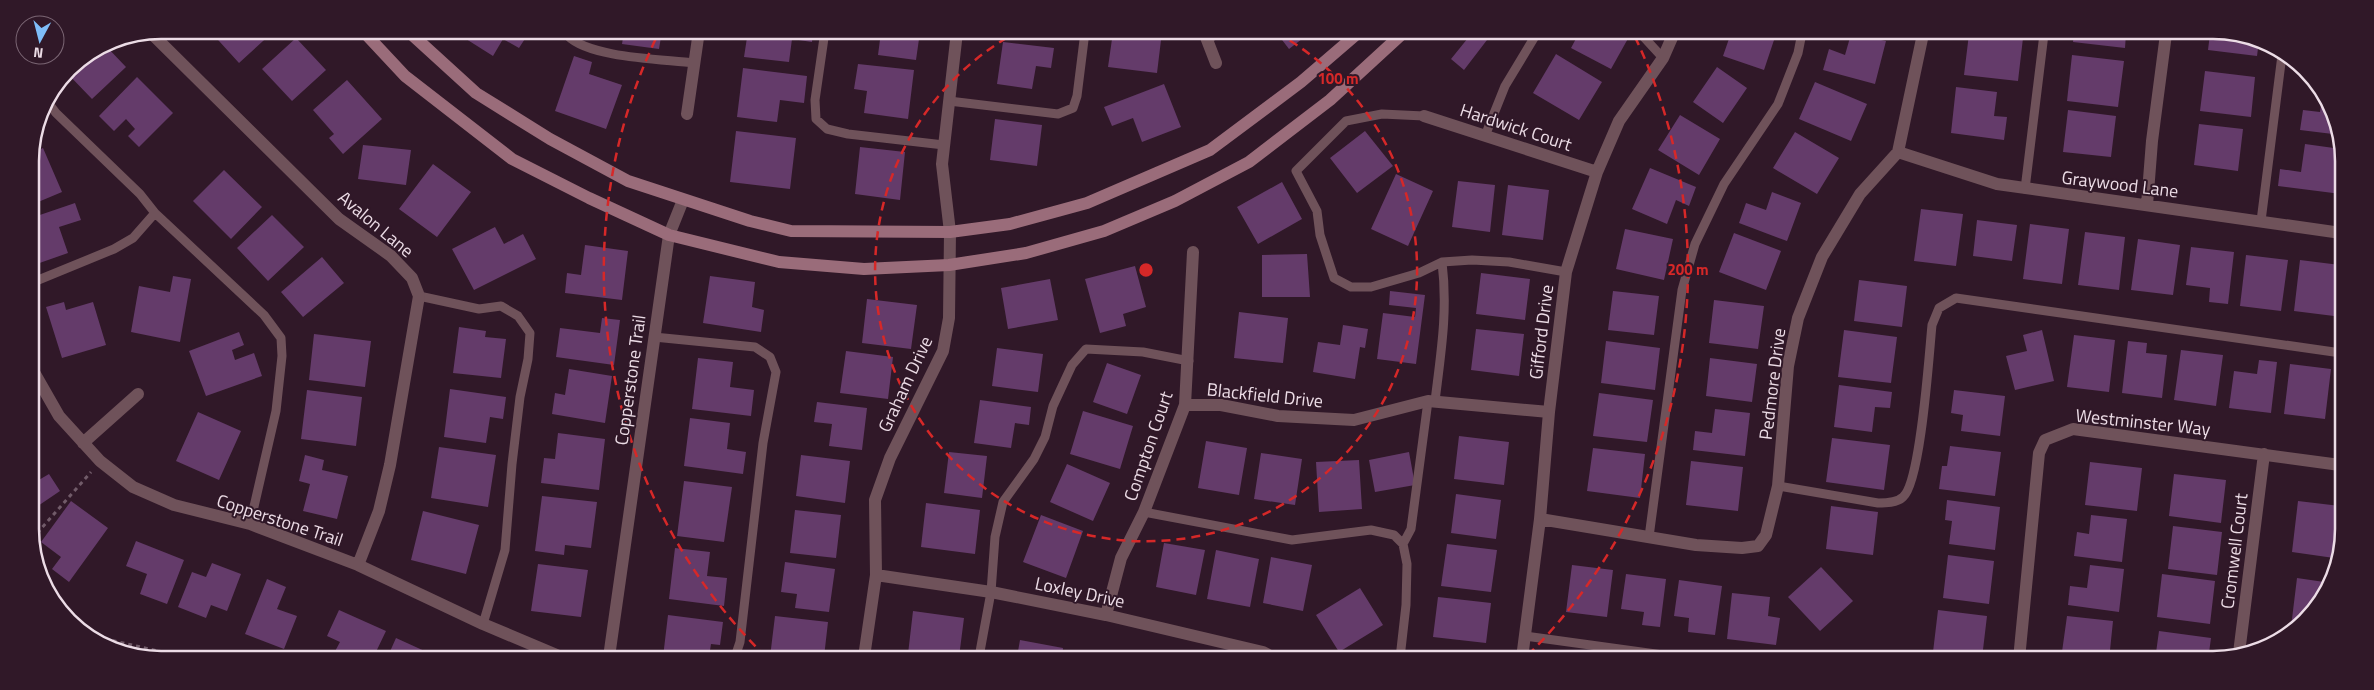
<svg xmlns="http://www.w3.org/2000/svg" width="2374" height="690" viewBox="0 0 2374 690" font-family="'Titillium Web',sans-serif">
<rect width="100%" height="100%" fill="#301828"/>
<path fill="#643b6a" d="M209,30H275L239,63Z
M456,31H530L519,48L503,39L493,56L455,32Z
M624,31H662L659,49L622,44Z
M748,31H813L812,42L792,39L789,62L744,57Z
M881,32H920L916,60L878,55Z
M1113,32H1162L1157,73L1108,67Z
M1276,32H1311L1289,49Z
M1472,33H1477L1487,40L1464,70L1451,59Z
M1579,33H1626L1630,35L1611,69L1571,48Z
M1731,33L1776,34L1764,70L1723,56Z
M1851,34L1886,41L1875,84L1823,70L1829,49L1845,55Z
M1969,34L2023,38L2018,81L1964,75Z
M2074,34H2126L2125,48L2073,42Z
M2210,34H2246L2259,41L2257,56L2208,50Z
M296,38L326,70L292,101L262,69Z
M1003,42L1054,48L1051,68L1036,66L1032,89L997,84Z
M104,44L126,67L92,99L66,72Z
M1556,54L1602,82L1579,120L1533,93Z
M2072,55L2124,61L2118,107L2067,101Z
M574,56L592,62L589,74L622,85L606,129L555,111Z
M858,64L914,70L908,119L864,113L867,91L854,89Z
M1717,67L1747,88L1723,123L1693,102Z
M743,68L807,76L804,103L780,100L777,122L737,117Z
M2205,71L2255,77L2251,117L2200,111Z
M137,77L173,113L139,147L128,136L135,129L126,119L114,131L99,116Z
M347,80L382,119L343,154L329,138L334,134L313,110Z
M1815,82L1867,104L1851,141L1799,119Z
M1164,84L1181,127L1142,142L1133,118L1112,126L1104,107Z
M1956,87L1997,92L1994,116L2007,117L2004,140L1951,133Z
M2322,99L2326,108L2341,135L2300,130L2303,110L2320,112Z
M2068,110L2116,116L2111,157L2063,152Z
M1680,115L1720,139L1699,175L1658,150Z
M995,119L1042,125L1037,166L990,160Z
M2199,124L2243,129L2238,171L2194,165Z
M736,131L796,138L790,189L730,182Z
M1365,131L1393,166L1357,193L1330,158Z
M1795,132L1839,158L1817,194L1773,168Z
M2305,144L2341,149V194L2278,186L2280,169L2301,172Z
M363,145L411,150L406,185L358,179Z
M860,147L905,152L900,200L855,194Z
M43,148L62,192L31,205L30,154Z
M433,164L471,192L437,237L399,209Z
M1650,168L1696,187L1689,206L1676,200L1667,224L1632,209Z
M224,170L262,207L231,239L193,201Z
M1396,174L1433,191L1408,246L1371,229Z
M1458,181L1495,185L1490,232L1452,227Z
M1282,182L1302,219L1258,244L1237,207Z
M1508,185L1549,190L1543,240L1502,235Z
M1772,192L1801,203L1787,241L1739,223L1746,203L1766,210Z
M75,203L81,220L59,227L68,253L31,266V218Z
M1921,209L1963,214L1956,266L1914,261Z
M272,215L304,247L268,281L237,248Z
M1977,220L2017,225L2012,261L1973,256Z
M2030,224L2069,229L2062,284L2023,279Z
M495,227L504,244L523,234L536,259L474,290L452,249Z
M1625,229L1673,239L1664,280L1616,269Z
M2085,232L2125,237L2119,290L2078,285Z
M1734,233L1781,251L1766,290L1719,272Z
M2138,239L2180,245L2173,295L2131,290Z
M585,245L628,251L622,300L565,293L567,273L581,275Z
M2191,247L2234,252L2228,304L2209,302L2210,288L2186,285Z
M1307,254L1310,297H1262V255Z
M2246,255L2288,260L2281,311L2240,306Z
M322,257L344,283L303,317L281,292Z
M2300,260L2340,265L2334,316L2294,311Z
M1135,266L1146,307L1123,314L1126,326L1100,333L1085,279Z
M1481,273L1530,279L1525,320L1476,314Z
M173,276L191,279L180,342L131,332L139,286L170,292Z
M710,276L755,282L752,307L764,310L761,332L703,323Z
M1050,279L1058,320L1008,329L1001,288Z
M1859,280L1907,286L1902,327L1854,321Z
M1390,291L1425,295L1416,364L1377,359L1383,313L1415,317L1416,308L1389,305Z
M1613,291L1659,296L1654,335L1608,330Z
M867,299L917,305L911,349L862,343Z
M1714,300L1764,306L1758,349L1709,343Z
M64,302L66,310L93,302L106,345L62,358L46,307Z
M1239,312L1288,318L1283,363L1234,358Z
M602,318L620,320L614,365L556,357L560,328L600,333Z
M1343,325L1368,329L1365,348L1360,347L1355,379L1313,372L1318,342L1340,345Z
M459,327L486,331L485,337L506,339L501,378L453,373Z
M1476,329L1524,334L1519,376L1471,370Z
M1844,330L1897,337L1891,383L1838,377Z
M2042,330L2054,381L2015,390L2006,356L2027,351L2023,335Z
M239,332L244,345L232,350L235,360L254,353L262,376L206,396L189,351Z
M314,334L371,341L365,387L309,380Z
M2074,335L2115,340L2109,392L2067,387Z
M1606,341L1660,348L1655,390L1601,383Z
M2128,341L2147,343L2146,353L2167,355L2162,398L2122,393Z
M997,348L1043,354L1038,392L992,386Z
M2181,350L2223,355L2216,406L2174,400Z
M846,351L893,357L888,399L840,393Z
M698,358L733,362L730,387L754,390L751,416L692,409Z
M1710,358L1757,364L1752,402L1706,396Z
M2259,360L2277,362L2271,413L2229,408L2234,371L2257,374Z
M1107,363L1141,375L1127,414L1093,402Z
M2290,364L2331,369L2325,419L2284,414Z
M569,369L612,376L605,423L552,414L555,393L565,395Z
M1839,385L1892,392L1890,408L1875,407L1872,432L1834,427Z
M450,389L506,397L503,419L490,417L486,443L444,437Z
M307,390L362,397L356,446L301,439Z
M1954,390L2005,396L2000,436L1961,431L1963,415L1951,413Z
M1599,393L1653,400L1647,442L1593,436Z
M980,400L1031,407L1029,425L1015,423L1011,448L974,443Z
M817,402L867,408L862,450L829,446L832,424L814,422Z
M1715,409L1750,413L1745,456L1693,450L1695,431L1712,433Z
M1083,411L1133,426L1120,469L1070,454Z
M198,412L241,431L219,480L176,461Z
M690,418L730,423L727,449L746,452L743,474L684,466Z
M558,433L605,439L599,490L541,483L544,458L555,459Z
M1459,436L1509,442L1504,485L1454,479Z
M1832,438L1890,445L1884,490L1826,482Z
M1206,441L1247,448L1239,495L1198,488Z
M1950,446L2001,452L1995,496L1939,489L1942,466H1947Z
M439,447L496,455L488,507L431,498Z
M1593,448L1645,454L1640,498L1587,491Z
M949,452L987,456L982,498L944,493Z
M1409,452L1415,485L1375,492L1369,460Z
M1261,453L1302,459L1295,505L1254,499Z
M305,455L324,460L322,470L348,476L337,519L303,511L310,484L299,481Z
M801,455L850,461L845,503L796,496Z
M1359,460L1362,509L1319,512L1316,462Z
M1691,461L1743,467L1738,511L1686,505Z
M2090,462L2142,468L2137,511L2085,505Z
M1067,464L1110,483L1093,521L1050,502Z
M49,474L60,491L32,510V484Z
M2174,474L2226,480L2221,523L2169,516Z
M684,481L732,487L724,542L677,536Z
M1456,494L1501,500L1496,539L1451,533Z
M542,496L597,502L591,548L565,545L564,555L535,551Z
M1947,500L2000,507L1995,550L1949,544L1952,521L1945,520Z
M71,501L108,528L69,582L52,569L61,557L41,542Z
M2298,501L2340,506L2334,558L2292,552Z
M926,503L980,510L975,554L921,547Z
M1831,506L1878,512L1873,555L1826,549Z
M795,510L841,515L836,558L790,553Z
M423,511L479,525L466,574L411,560Z
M1041,515L1083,531L1066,578L1023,562Z
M2091,515L2127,519L2122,562L2074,556L2077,532L2089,534Z
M2173,526L2222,532L2217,575L2168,569Z
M136,541L184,560L167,604L140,594L147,574L126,566Z
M1164,543L1205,550L1196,595L1156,587Z
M1447,544L1497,550L1491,592L1441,586Z
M675,548L710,552L707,576L727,578L724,606L669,599Z
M1216,550L1259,559L1250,607L1207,599Z
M1948,555L1994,561L1989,604L1943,598Z
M1271,557L1312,565L1303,611L1263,603Z
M785,562L835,569L829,612L795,608L797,594L781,592Z
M212,563L241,574L227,611L211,605L206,618L178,607L192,572L206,577Z
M538,564L588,570L581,617L531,611Z
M1572,565L1613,570L1607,617L1566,612Z
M2090,565L2124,569L2119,612L2068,605L2070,586L2087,588Z
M1821,567L1853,601L1820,631L1788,597Z
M1626,574L1666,579L1660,627L1642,625L1644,612L1621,609Z
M2162,574L2215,581L2210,624L2157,617Z
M2297,578L2331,583L2322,601L2298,628L2291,627Z
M267,579L286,587L277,609L297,616L284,649L245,634Z
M1679,580L1722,586L1715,635L1688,632L1689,618L1674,616Z
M1360,588L1383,625L1339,652L1316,615Z
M1732,593L1770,597L1768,616L1780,618L1776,645L1727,639Z
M1438,597L1491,603L1486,643L1433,637Z
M339,610L386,631L374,656L333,655L340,642L327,636Z
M1938,610L1987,616L1982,658L1933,652Z
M913,611L964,618L959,657L908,654Z
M668,615L723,622L720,645L711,644L709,657H663Z
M775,616L828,622L824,657H770Z
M2067,616L2113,621L2109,660L2061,659Z
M2159,631L2211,638L2208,660H2155Z
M396,638L429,653L427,656H388Z
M1020,640L1063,648L1062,657H1017Z
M1436,653L1466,657V658H1435Z"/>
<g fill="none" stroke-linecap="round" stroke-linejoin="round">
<path stroke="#715b69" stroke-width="3" stroke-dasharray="4 4" stroke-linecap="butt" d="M32,539L91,472
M97,637L180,656"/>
<path stroke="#6f525a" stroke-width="9" d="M569,31L568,36C590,58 662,59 694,63
M825,31L815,100L816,119L827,129L848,134L944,145
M1640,33L1663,58
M1207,40L1219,32
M949,101L1058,114L1073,108L1077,96L1085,32
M1424,116L1382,114L1346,121L1296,171L1317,211L1320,235L1334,278L1351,287H1371L1419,273L1442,262L1472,260L1509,262L1566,272
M1485,136L1505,86L1537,33
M2025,189L2044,34
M155,213L264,315L281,338L282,356L276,411L250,524
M2261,221L2282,55
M31,283L114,249L133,238L155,213L140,194L56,113L46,100
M419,296L479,309L501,306L518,316L530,333L528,359L520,397L512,464L505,550L483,624
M654,337L755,347L770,357L776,372L763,443L740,642L735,657
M1435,401C1441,352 1448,311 1442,262
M1778,486L1878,503C1885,503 1897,503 1903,497C1921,482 1929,354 1932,325L1939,308L1956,298L2341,353
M1144,512L1292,540L1371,530L1394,535L1403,544
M1649,537L1682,290L1695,244L1724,184L1778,104L1798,53L1802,33
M1525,636L1692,659
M979,657L991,592L995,537L1003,502L1034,459L1045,437L1053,406L1072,365L1086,349L1143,352L1189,361
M1400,658L1406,605L1407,564L1403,544L1411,529L1428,401"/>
<path stroke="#6f525a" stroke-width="12" d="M150,32L339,219L391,256L412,278L419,296L390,465L379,511L358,565
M1204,32L1216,63
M687,114L699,31
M1424,116L1597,172
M1898,152L1997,184L2341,233
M2147,205L2152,141L2166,34
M31,367L59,416L100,461L133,487L174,505L250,524L358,565L483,624L559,656
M1185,405H1221L1278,416L1354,420L1428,401L1549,412
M83,443L138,394
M1540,519L1696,545L1742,548L1758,546L1766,535L1778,486L1788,366L1798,318L1822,257L1860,194L1898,152L1923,34
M876,575L991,592L1106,615L1263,652L1274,658
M1106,615L1121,558L1144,512L1185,405L1193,252
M2239,653L2264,454
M609,657L669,235L683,200
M864,657L876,575L875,500L890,458L943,351L949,318L950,232L942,164L957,32
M1522,658L1540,519L1549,412L1566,272L1597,172L1619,121L1663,58L1674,33
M2019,659L2039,453L2045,440L2073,429L2340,465"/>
<path stroke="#9a6c7a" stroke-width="12" d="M362,30L405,76L512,159L589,198L669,235L779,262L864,269L949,265L1026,253L1104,231L1175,201L1249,162L1330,100L1403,33
M408,31L476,93L550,139L628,181L750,221L791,231L950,232L1010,224L1087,203L1210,150L1301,82L1358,33"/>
</g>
<g fill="none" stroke="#d62828" stroke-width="2.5" stroke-dasharray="9 6">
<path d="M1277 33A271 271 0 1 1 1017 32"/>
<path d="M766 657A542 542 0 0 1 659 32M1635 37A542 542 0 0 1 1526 657"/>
</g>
<g text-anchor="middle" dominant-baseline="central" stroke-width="4" stroke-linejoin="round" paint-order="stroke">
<g font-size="18" fill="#ecdce6" stroke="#301828">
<text transform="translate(1516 127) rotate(18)">Hardwick Court</text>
<text transform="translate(2120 184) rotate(7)">Graywood Lane</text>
<text transform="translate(376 224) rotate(40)">Avalon Lane</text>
<text transform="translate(1541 332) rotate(-83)">Gifford Drive</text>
<text transform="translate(630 380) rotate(-82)">Copperstone Trail</text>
<text transform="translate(905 384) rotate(-65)">Graham Drive</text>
<text transform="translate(1772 384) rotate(-83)">Pedmore Drive</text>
<text transform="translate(1265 395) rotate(6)">Blackfield Drive</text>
<text transform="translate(2143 422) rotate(6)">Westminster Way</text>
<text transform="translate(1148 446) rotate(-71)">Compton Court</text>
<text transform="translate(280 520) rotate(18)">Copperstone Trail</text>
<text transform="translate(2234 551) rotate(-83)">Cromwell Court</text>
<text transform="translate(1080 592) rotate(12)">Loxley Drive</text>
</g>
</g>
<path d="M0 0H2374V690H0ZM161 39H2213A122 122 0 0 1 2335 161V529A122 122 0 0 1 2213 651H161A122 122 0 0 1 39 529V161A122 122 0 0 1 161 39Z" fill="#301828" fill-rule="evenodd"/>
<path fill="none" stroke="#ecdce6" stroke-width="2.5" d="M161 39H2213A122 122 0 0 1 2335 161V529A122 122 0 0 1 2213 651H161A122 122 0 0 1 39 529V161A122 122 0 0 1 161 39Z"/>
<circle cx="1146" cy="270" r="8" fill="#d62828" stroke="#301828" stroke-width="2.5"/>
<g font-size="15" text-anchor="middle" font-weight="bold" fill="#d62828" stroke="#301828" stroke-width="4" stroke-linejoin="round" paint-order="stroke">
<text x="1338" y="84">100 m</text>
<text x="1688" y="275">200 m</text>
</g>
<g transform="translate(40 40) rotate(187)"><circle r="24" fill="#301828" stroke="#7b6674"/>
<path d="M0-4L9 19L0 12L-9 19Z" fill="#7ebdf9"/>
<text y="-8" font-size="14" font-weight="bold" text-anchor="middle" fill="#ecdce6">N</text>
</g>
</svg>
